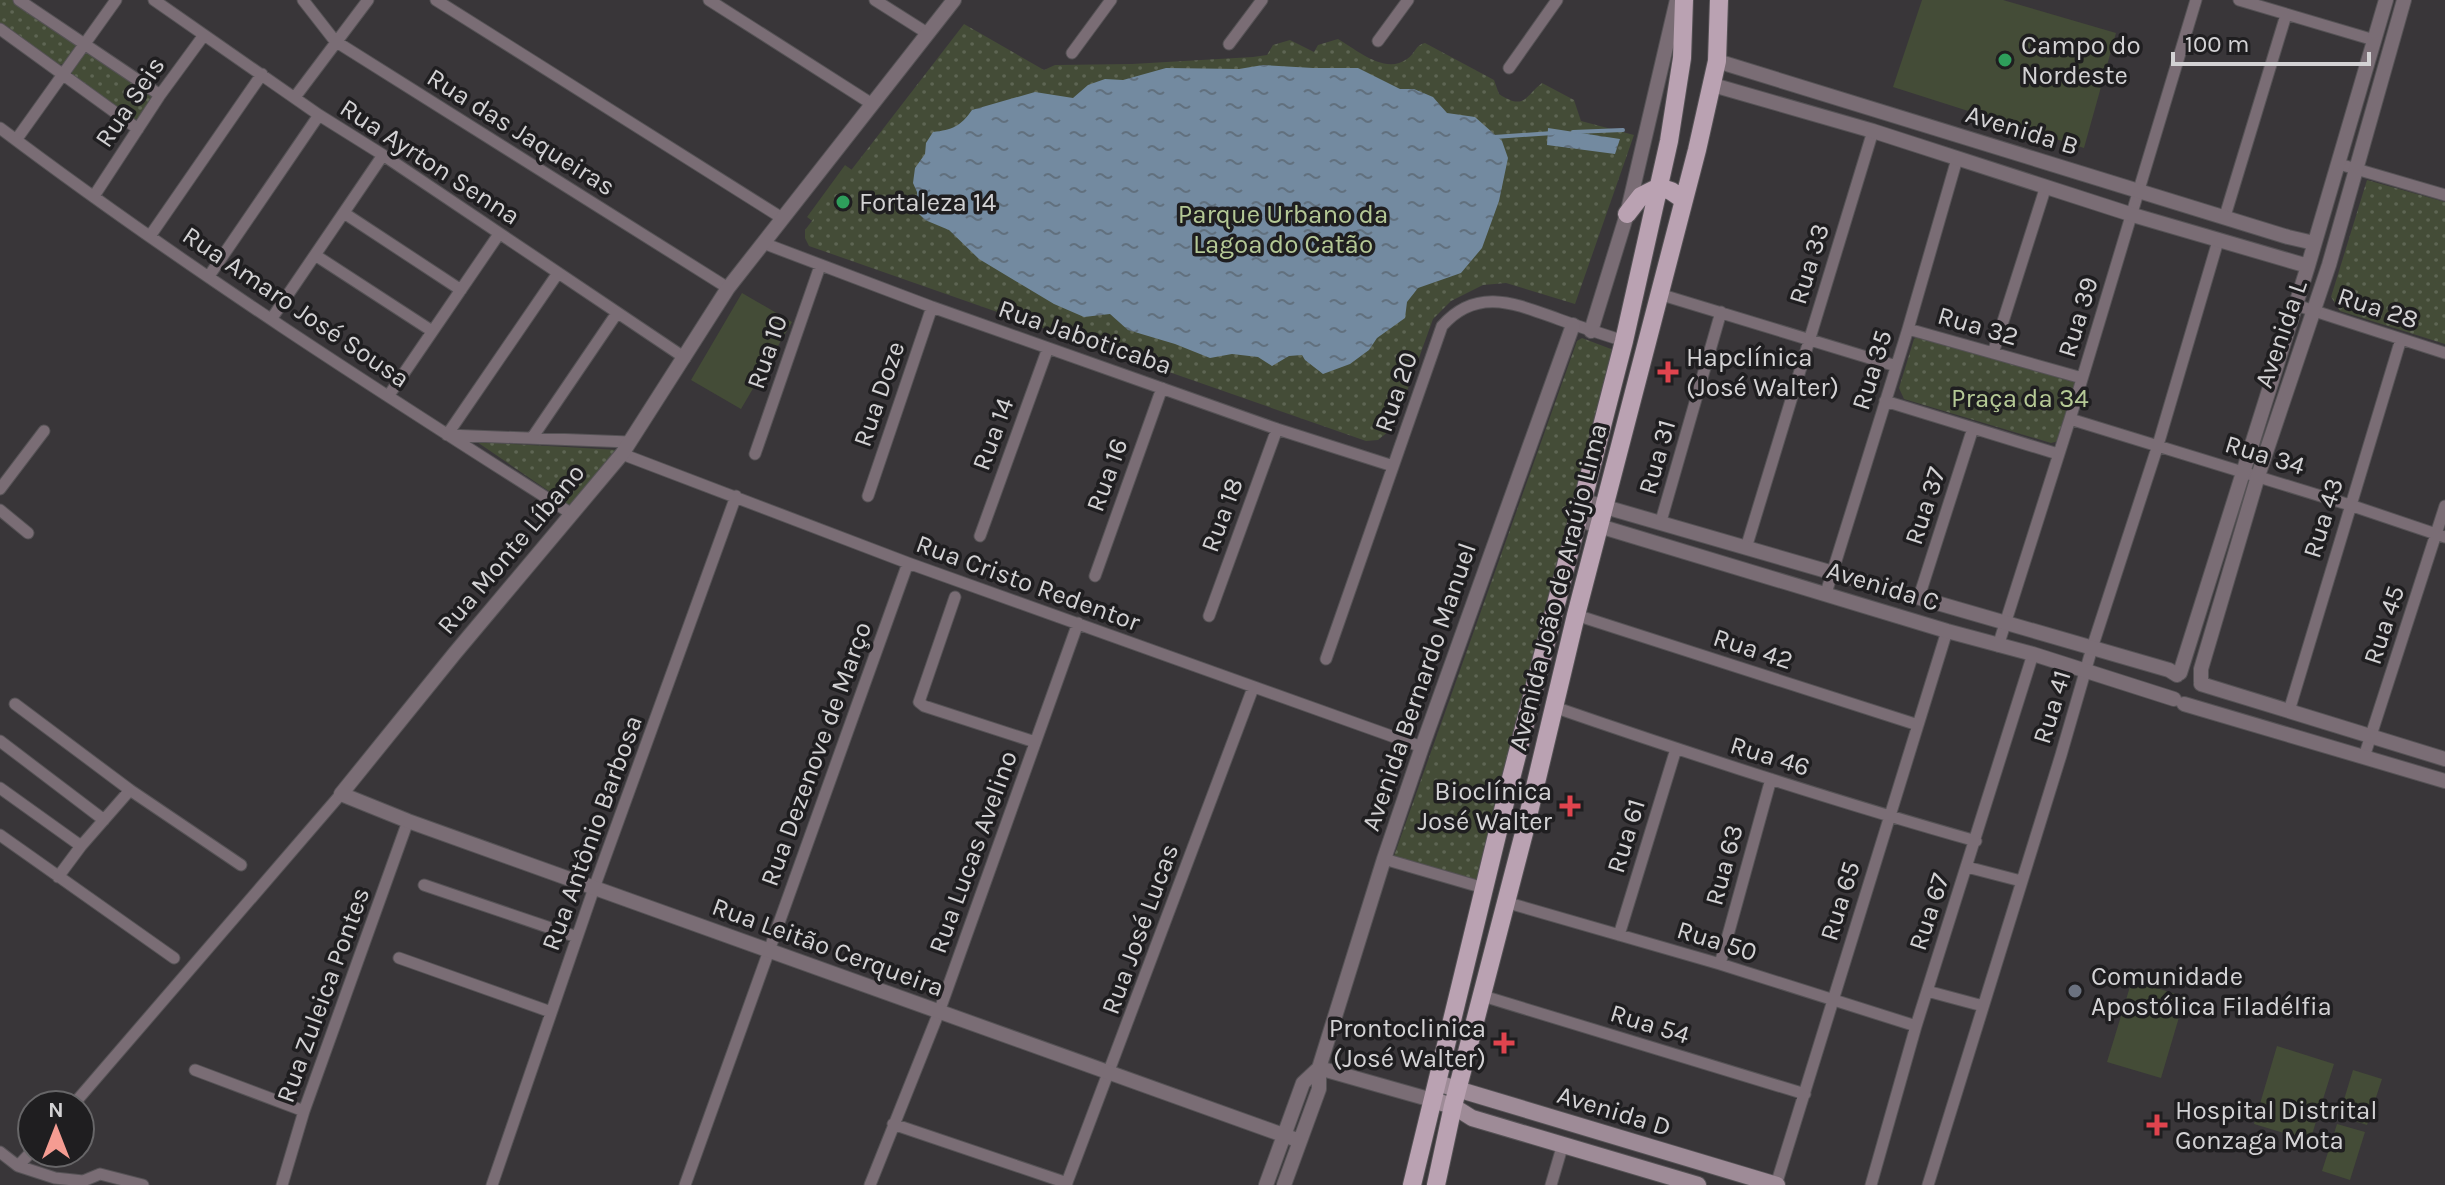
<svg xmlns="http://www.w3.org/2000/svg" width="2445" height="1185" viewBox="0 0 2445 1185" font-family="Karla,sans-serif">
<defs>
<pattern id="park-dots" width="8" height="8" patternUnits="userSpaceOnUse" patternTransform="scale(2)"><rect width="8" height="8" fill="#444c37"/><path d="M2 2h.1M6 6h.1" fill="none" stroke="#5e6553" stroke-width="1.8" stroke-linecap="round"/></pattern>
<pattern id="water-ripples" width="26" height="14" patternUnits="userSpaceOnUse" patternTransform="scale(2)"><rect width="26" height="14" fill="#738aa0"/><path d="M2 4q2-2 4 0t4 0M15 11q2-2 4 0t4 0" fill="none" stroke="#61707e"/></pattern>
</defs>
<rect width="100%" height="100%" fill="#393639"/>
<path fill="#444c37" d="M1922,0H2003L2116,33L2084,148L1893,87Z
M845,165L878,188L839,241L807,217Z
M742,293L792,322L741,409L691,380Z
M2132,980L2185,997L2161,1078L2107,1062Z
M2277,1046L2334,1064L2310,1141L2254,1124Z
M2353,1070L2382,1079L2367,1125L2339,1116Z
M2337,1124L2365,1132L2350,1180L2322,1171Z"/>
<path fill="url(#park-dots)" d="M0,0H13L76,43L78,48L67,63L58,65L0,23Z
M964,24L1044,70L1055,65L1132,64L1253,57L1267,55L1273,45L1290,40L1314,52L1318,45L1338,39C1357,50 1385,75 1407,59C1416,53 1415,45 1425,43L1494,80L1499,94C1525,111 1525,96 1542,83L1574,100L1581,121L1634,135L1575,304L1506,283L1483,285L1451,301L1433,319L1394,427L1378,440L1366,441L809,246L805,238V230Z
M85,51L150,93L153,99L139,118L133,120L72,75V67Z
M2367,180L2445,202V344L2340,311L2331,297Z
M1921,333L2073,378L2078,386L2063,440L2051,443L1904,399L1899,388L1914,339Z
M1582,338L1611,349L1613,354L1480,879L1472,883L1396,862L1394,856L1577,341Z
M477,442L618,450L572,507Z"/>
<path fill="url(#water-ripples)" d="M1263,65L1313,68H1358L1400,89H1414L1433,97L1447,113L1475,117L1502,141L1508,158L1499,201L1482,248L1461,273L1418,288L1407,302L1405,318L1377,338L1369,350L1350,364L1323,374L1305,360L1302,355L1289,356L1272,366L1258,357L1232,354L1210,358L1175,344L1128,330L1110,314L1084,317L1054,304L979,259L949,230L925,220L918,213L917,192L913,183L915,168L925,154L926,143L933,132C952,130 961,126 972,110L1035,92L1073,98L1088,85L1105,79L1123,80L1166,68L1239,69Z
M1548,128L1620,139L1615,154L1547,145Z"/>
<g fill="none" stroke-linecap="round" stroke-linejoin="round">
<path stroke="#738aa0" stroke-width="4" d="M1573,132L1623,130
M1494,137L1553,133"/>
<g stroke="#555255" stroke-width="13">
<path id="minor" d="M19,0L160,95
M154,0L319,115L383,155L685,358
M303,0L335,41L728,288
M436,0L782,218
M709,0L872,104
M875,0L927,33
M2239,0L2374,40
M0,29L138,129
M1378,41L1408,0
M1229,44L1262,0
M1072,53L1111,0
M1509,68L1557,0
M295,97L368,0
M0,128C183,266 378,391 572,514
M16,140L116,0
M2339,164L2445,195
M94,196L160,95L204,35
M344,213L461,290
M2225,216L2286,15
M150,236L262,74
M763,243L932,307L1277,429L1393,466
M315,255L432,331
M209,276L319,115
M1659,294L1896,366
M2296,305L2445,353
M272,318L383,155
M1908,329L2082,378
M1993,353L2046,186
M389,395L499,234
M1885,401L2058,454
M2070,419L2350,505L2445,537
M447,435L558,273
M448,435L629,442
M532,438L617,313
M622,454L908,563L1422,747
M755,454L820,266
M0,489L44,431
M868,496L932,307
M0,510L28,533
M1661,521L1721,312
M980,536L1048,348
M1746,548L1873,131
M1095,576L1162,388
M1826,593L1908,329L1957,159
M955,597L919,702L924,706L1035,742
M1919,597L1973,428
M1576,615L1918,725
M1209,616L1277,429
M1998,646L2070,419L2196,0
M1326,659L1442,326C1477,286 1516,304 1558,319C1580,327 1602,334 1624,341
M15,704L130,790L241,865
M1554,707C1693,755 1834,801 1976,841
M2289,711L2401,339
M0,741L104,820
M2364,757L2445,506
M0,788L81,846
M0,835L174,958
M1384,859L1484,888
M1967,867L2021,881
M58,877L81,846L130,790
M424,885L577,937
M1505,902L1720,964L1916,1026
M1619,935L1676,749
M399,958L551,1012
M1720,964L1771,779
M1927,991L1983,1006
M1483,996L1805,1094
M195,1070L304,1111
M73,1105L341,794
M893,1124L1067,1183
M0,1152L18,1166L55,1178L83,1181L100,1174L143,1185
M18,1166L32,1151
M282,1185L304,1111L408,821
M492,1185L594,888L736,496
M685,1185L908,563
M870,1185L939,1012L1078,623
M1066,1185L1253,688
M1551,1185L1563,1144
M1776,1185L1947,631
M1871,1185L1916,1026L2033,654
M1928,1185L2061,755L2092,648L2158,445L2218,241"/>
</g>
<g stroke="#555255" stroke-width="16">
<path id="tertiary" d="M954,0L728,288L622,454L455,653L341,794L408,821L1300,1141
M1717,61L2288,237L2314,243
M1713,85L1873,131L2133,215L2308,266
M1591,331L1627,214L1677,0
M1581,500L2169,670L2177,675
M1576,519L1947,631L2033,654L2174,699
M2180,673L2308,266L2386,0
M2201,682V669L2258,476L2329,265L2404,0
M2201,684L2445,759
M2184,704L2445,781
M1319,1068L1432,1100
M1266,1185L1303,1083L1319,1068
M1284,1185L1319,1089V1068L1384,859L1422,747L1573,325"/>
</g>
<g stroke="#555255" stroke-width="18">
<path id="secondary" d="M1437,1083L1777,1185
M1432,1100L1453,1106L1472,1118L1698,1185"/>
</g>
<g stroke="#555255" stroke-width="20">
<path id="primary" d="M1627,214L1641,196L1659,187L1671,191L1684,200
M1412,1185L1508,790L1624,341L1669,141L1682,58L1684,0
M1436,1185L1453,1106L1524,833L1576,615L1697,150L1717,61L1719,0"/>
</g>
<use href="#minor" stroke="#7a6d75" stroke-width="11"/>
<use href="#tertiary" stroke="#7a6d75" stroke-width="14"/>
<use href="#secondary" stroke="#9e8b97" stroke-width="16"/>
<use href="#primary" stroke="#baa2b2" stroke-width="18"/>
</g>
<g fill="#2e9e5b" stroke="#1f1e20" stroke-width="3">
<circle cx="2005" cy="60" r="8"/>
<circle cx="843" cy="202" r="8"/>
</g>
<g fill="#e0444e" stroke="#1f1e20" stroke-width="3">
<path d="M1664 360h8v8h8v8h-8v8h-8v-8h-8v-8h8z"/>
<path d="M1566 794h8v8h8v8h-8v8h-8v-8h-8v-8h8z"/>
<path d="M1500 1031h8v8h8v8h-8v8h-8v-8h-8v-8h8z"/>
<path d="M2153 1113h8v8h8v8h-8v8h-8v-8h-8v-8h8z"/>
</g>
<circle fill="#6b7280" stroke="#1f1e20" stroke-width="3" cx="2075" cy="991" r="8"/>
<g text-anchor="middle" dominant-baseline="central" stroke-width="7" stroke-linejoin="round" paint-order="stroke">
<g font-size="26" fill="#d3d2d4" stroke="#1f1e20" text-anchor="start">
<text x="2021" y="45">Campo do<tspan x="2021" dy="30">Nordeste</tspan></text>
<text x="859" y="202">Fortaleza 14</text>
<text x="1686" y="357">Hapclínica<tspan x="1686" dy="30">(José Walter)</tspan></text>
<text x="1552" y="791" text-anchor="end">Bioclínica<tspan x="1552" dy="30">José Walter</tspan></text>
<text x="2091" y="976">Comunidade<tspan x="2091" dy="30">Apostólica Filadélfia</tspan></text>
<text x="1486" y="1028" text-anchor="end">Prontoclinica<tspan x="1486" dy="30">(José Walter)</tspan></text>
<text x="2175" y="1110">Hospital Distrital<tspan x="2175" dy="30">Gonzaga Mota</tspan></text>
</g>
<g font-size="26" fill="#d3d2d4" stroke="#1f1e20">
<text transform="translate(130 102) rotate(-56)">Rua Seis</text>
<text transform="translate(2022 130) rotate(17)">Avenida B</text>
<text transform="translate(521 132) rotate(32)">Rua das Jaqueiras</text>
<text transform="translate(430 162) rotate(33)">Rua Ayrton Senna</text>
<text transform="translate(1809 264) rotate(-73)">Rua 33</text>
<text transform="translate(296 307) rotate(34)">Rua Amaro José Sousa</text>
<text transform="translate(2378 308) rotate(18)">Rua 28</text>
<text transform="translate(2078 317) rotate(-73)">Rua 39</text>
<text transform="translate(1978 326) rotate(16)">Rua 32</text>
<text transform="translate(2281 334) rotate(-71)">Avenida L</text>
<text transform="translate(1085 337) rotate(19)">Rua Jaboticaba</text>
<text transform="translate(767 352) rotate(-71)">Rua 10</text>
<text transform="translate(1872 370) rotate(-73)">Rua 35</text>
<text transform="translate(1396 392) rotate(-71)">Rua 20</text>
<text transform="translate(879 394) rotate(-71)">Rua Doze</text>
<text transform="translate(993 434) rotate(-70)">Rua 14</text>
<text transform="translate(2265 455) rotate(17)">Rua 34</text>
<text transform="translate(1657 457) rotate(-74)">Rua 31</text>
<text transform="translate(1107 475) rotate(-70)">Rua 16</text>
<text transform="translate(1925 506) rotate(-72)">Rua 37</text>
<text transform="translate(1222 515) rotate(-70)">Rua 18</text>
<text transform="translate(2323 518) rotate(-73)">Rua 43</text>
<text transform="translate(511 549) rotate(-50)">Rua Monte Líbano</text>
<text transform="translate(1028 583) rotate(20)">Rua Cristo Redentor</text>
<text transform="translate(1883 586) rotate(17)">Avenida C</text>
<text transform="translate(1558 587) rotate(-76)">Avenida João de Araújo Lima</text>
<text transform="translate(2384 625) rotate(-72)">Rua 45</text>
<text transform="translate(1753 649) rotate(18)">Rua 42</text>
<text transform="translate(1419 687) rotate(-71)">Avenida Bernardo Manuel</text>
<text transform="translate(2052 707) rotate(-73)">Rua 41</text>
<text transform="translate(816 754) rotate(-70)">Rua Dezenove de Março</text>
<text transform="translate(1770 756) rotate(17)">Rua 46</text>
<text transform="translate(592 833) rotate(-70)">Rua Antônio Barbosa</text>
<text transform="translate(1626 836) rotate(-73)">Rua 61</text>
<text transform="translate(973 852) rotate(-70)">Rua Lucas Avelino</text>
<text transform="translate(1724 865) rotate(-75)">Rua 63</text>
<text transform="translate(1840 901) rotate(-73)">Rua 65</text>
<text transform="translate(1929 912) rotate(-72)">Rua 67</text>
<text transform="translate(1140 929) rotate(-70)">Rua José Lucas</text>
<text transform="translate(1717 941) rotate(17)">Rua 50</text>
<text transform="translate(828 947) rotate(20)">Rua Leitão Cerqueira</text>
<text transform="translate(323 995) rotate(-70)">Rua Zuleica Pontes</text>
<text transform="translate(1650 1024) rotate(17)">Rua 54</text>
<text transform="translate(1614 1111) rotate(17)">Avenida D</text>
</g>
<g font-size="26" fill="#b5c996" stroke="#1f1e20">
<text x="1283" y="214">Parque Urbano da<tspan x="1283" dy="30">Lagoa do Catão</tspan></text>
<text x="2020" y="398">Praça da 34</text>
</g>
</g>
<g transform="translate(56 1129)"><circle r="38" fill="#1f1e20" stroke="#676668" stroke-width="2"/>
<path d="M0-6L14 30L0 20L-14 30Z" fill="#f59c92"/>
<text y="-12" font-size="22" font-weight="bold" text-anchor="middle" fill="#d3d2d4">N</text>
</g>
<path d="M2173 52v12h196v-12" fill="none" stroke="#d3d2d4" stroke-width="4"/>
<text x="2185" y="52" font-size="24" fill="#d3d2d4" stroke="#1f1e20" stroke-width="6" paint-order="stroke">100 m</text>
</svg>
